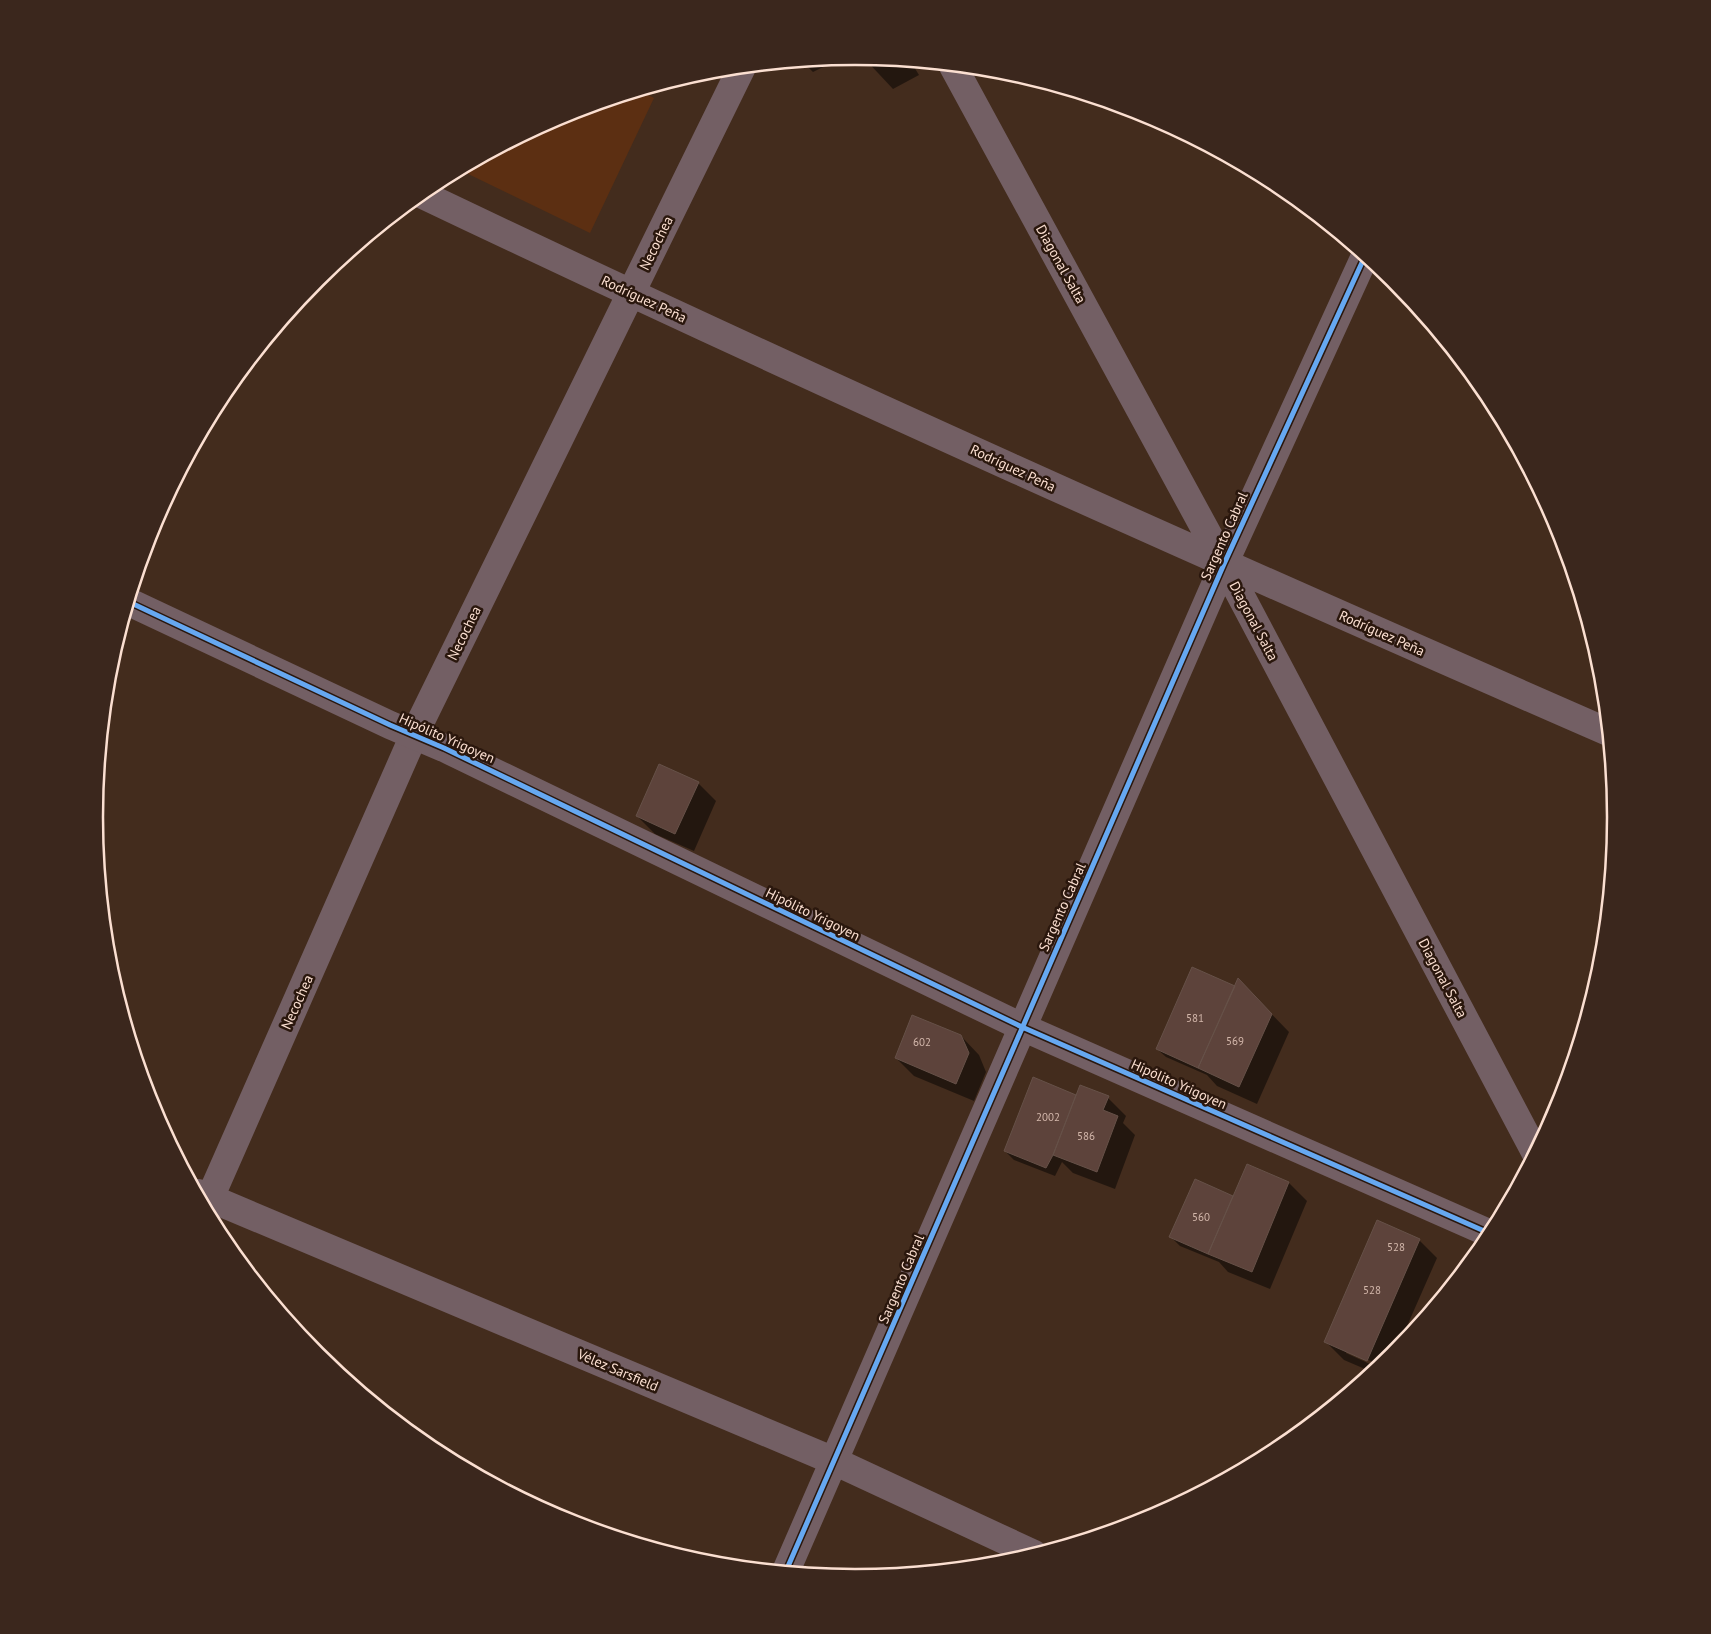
<svg xmlns="http://www.w3.org/2000/svg" width="1711" height="1634" viewBox="0 0 1711 1634" font-family="'PT Sans',sans-serif">
<rect width="100%" height="100%" fill="#432c1d"/>
<path fill="#5c2f12" d="M641,91L654,98L590,233L460,170L565,114Z"/>
<path fill="#0007" fill-rule="evenodd" d="M863,57L911,62L919,75L893,89Z
M841,58L813,72L802,61Z
M698,783L716,801L694,851L655,834L637,816Z
M1256,998L1289,1032L1257,1104L1217,1086L1207,1075L1166,1057L1157,1049Z
M961,1036L979,1055L986,1072L974,1101L914,1076L896,1058Z
M1034,1079L1077,1097L1108,1098L1126,1116L1123,1123L1135,1135L1115,1189L1073,1173L1062,1162L1055,1176L1014,1160L1005,1151Z
M1247,1165L1289,1183L1307,1201L1270,1289L1228,1272L1219,1262L1180,1246L1171,1237L1196,1181L1233,1197Z
M1419,1240L1437,1258L1396,1351L1372,1372L1344,1360L1326,1342ZM1346,1350L1373,1362L1372,1365L1346,1353Z"/>
<path fill="#5d433b" stroke="#665148" d="M659,764L699,782L675,834L636,816Z
M1192,967L1235,986L1198,1068L1156,1049Z
M1238,978L1272,1014L1239,1087L1198,1068Z
M912,1015L961,1035L969,1053L956,1084L895,1058Z
M1033,1077L1076,1095L1053,1155L1046,1168L1004,1151Z
M1080,1085L1109,1096L1103,1110L1118,1116L1097,1172L1053,1155Z
M1247,1164L1289,1182L1252,1272L1208,1254Z
M1195,1179L1233,1196L1208,1254L1169,1237Z
M1377,1220L1420,1239L1367,1361L1324,1342Z
M1461,1260L1469,1263L1451,1285Z"/>
<g fill="none" stroke-linecap="round" stroke-linejoin="round">
<path stroke="#735f64" stroke-width="28" d="M953,66L1224,564L1535,1152
M421,194C813,381 1210,558 1608,732
M198,1193L834,1461L1034,1554
M206,1207L414,735L742,67
M786,1571L1224,564L1365,256"/>
<path stroke="#735f64" stroke-width="28" d="M129,602L390,725L444,748L1022,1027L1491,1234"/>
<g stroke="#2a170d" stroke-width="8">
<path id="cycleway" d="M129,602L390,725L444,748L1022,1027L1491,1234
M786,1571L1224,564L1365,256"/>
</g>
<use href="#cycleway" stroke="#66a8f1" stroke-width="5"/>
</g>
<g text-anchor="middle" dominant-baseline="central" stroke-width="5" stroke-linejoin="round" paint-order="stroke">
<g font-size="11" fill="#d4b8ac">
<text x="1195" y="1018">581</text>
<text x="1235" y="1041">569</text>
<text x="922" y="1042">602</text>
<text x="1048" y="1117">2002</text>
<text x="1086" y="1136">586</text>
<text x="1201" y="1217">560</text>
<text x="1396" y="1247">528</text>
<text x="1372" y="1290">528</text>
</g>
<g font-size="14" fill="#fbdfd1" stroke="#2a170d">
<text transform="translate(656 243) rotate(-64)">Necochea</text>
<text transform="translate(1061 264) rotate(61)">Diagonal Salta</text>
<text transform="translate(644 299) rotate(25)">Rodríguez Peña</text>
<text transform="translate(1013 468) rotate(25)">Rodríguez Peña</text>
<text transform="translate(1224 536) rotate(-66)">Sargento Cabral</text>
<text transform="translate(1254 621) rotate(62)">Diagonal Salta</text>
<text transform="translate(464 633) rotate(-64)">Necochea</text>
<text transform="translate(1382 633) rotate(24)">Rodríguez Peña</text>
<text transform="translate(447 738) rotate(24)">Hipólito Yrigoyen</text>
<text transform="translate(1062 907) rotate(-66)">Sargento Cabral</text>
<text transform="translate(813 914) rotate(26)">Hipólito Yrigoyen</text>
<text transform="translate(1443 978) rotate(62)">Diagonal Salta</text>
<text transform="translate(297 1002) rotate(-66)">Necochea</text>
<text transform="translate(1179 1084) rotate(24)">Hipólito Yrigoyen</text>
<text transform="translate(901 1279) rotate(-67)">Sargento Cabral</text>
<text transform="translate(618 1370) rotate(23)">Vélez Sarsfield</text>
</g>
</g>
<path d="M0 0H1711V1634H0ZM103 817a752 752 0 1 1 1504 0a752 752 0 1 1-1504 0Z" fill="#3b271d" fill-rule="evenodd"/>
<path fill="none" stroke="#fbdfd1" stroke-width="2.5" d="M103 817a752 752 0 1 1 1504 0a752 752 0 1 1-1504 0Z"/>
</svg>
